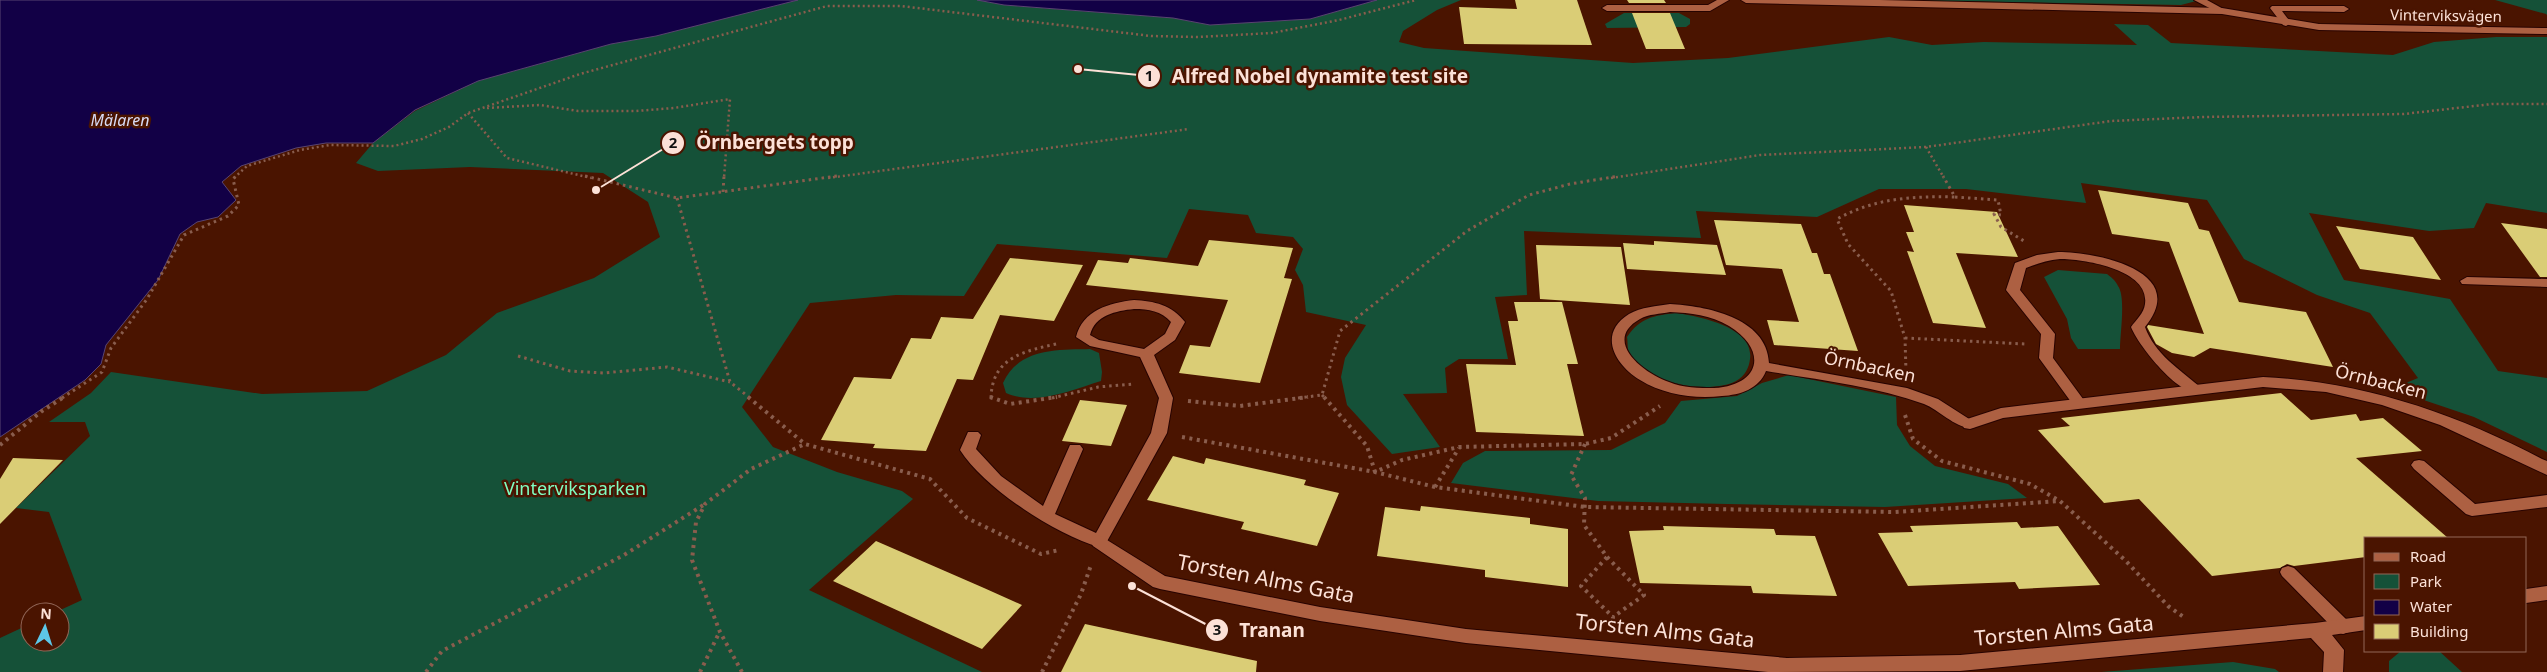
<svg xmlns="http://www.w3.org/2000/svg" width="2547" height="672" viewBox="0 0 2547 672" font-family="'Noto Sans',sans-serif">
<rect width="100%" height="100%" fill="#4a1400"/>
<path fill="#155138" d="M798,0H977L1004,5L1173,18L1210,25L1310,19L1377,0H1461L1437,10L1403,31L1399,42L1424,48L1633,63L1728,58L1889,37L1932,45L1984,42L2137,45L2114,24L2148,25L2171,43L2393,55L2434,42L2496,37H2547V213L2486,203L2474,228L2429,231L2309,213L2344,280L2450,299L2498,371L2547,378V452L2474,417L2391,389L2418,378L2370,313L2317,295L2244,259L2207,200L2081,183L2086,203L1966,189H1879L1817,217L1696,211L1701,238L1524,231L1527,295L1495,297L1508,359H1459L1445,368L1447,393L1403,394L1440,447L1392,454L1347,405L1341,377L1345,358L1366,325L1306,312L1303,285L1295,270L1303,249L1293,237L1256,233L1248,215L1189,209L1167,258L997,244L964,296L896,295L810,303L742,407L773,447L837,472L902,491L913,499L809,590L982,672H0V638L30,624V642H60V612H56L82,600L49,512L16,508L90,436L85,422H49L91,393L111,372L262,394L367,391L446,355L497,313L594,278L660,237L648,202L603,173L470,167L378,171L356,163L373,143L415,111L478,81L611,44L656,36Z
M1888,0H2200L2181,5Z
M2495,0H2547V15L2546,14Z
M1624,13H1679L1690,19V24L1686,27L1607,28L1605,24Z
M2058,270L2107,274C2111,277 2116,281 2118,286C2126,297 2120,334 2120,349H2078L2071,338L2067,319L2044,277Z
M1676,313C1698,316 1755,327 1750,359C1749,368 1745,376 1736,381C1709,395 1643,384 1629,352C1627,348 1628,342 1627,337C1641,317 1653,316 1676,313Z
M1090,349L1099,353L1102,372L1101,381C1072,390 1035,406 1006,393L1003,383C1019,348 1056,350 1090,349Z
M1789,375L1896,397L1897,425L1910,446L1935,466L2008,484L2027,498L1885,507L1727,504L1598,501L1451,483L1463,463L1485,451L1611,450L1665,423L1681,401L1737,396L1762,383Z
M2401,651H2439L2462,672H2389V661Z
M2233,662L2275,669L2279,672H2101Z"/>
<path fill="#120046" stroke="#584472" d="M0,0H798L656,36L611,44L478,81L415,110L373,143H326L296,148L241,166L222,182L236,200L218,217L197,222L180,234L158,280L106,345L101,364L85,380L0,437Z
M977,0H1377L1310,19L1210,25L1173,18L1004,5Z"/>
<path fill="#dacd76" d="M1515,0H1577L1592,45L1464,44L1459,7L1517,9Z
M1627,0H1664L1666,3H1629Z
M1632,13H1670L1685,49H1646Z
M2098,190L2188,203L2199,229L2209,231L2239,302L2306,312L2333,367L2210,348L2194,357L2172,353L2156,344L2147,327L2148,325L2204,334L2169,242L2112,234Z
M1904,205L1997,212L2018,257L1956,253L1986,328L1933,323L1907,251L1914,252L1906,232H1914Z
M1714,220L1801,224L1812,253H1817L1824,274H1830L1858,351L1774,345L1767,320L1799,322L1782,269L1726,265Z
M2501,223L2547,229V277H2540Z
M2336,226L2413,237L2441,280L2360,269Z
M1209,240L1293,248L1284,278L1292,279L1260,383L1179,373L1190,345L1210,347L1228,300L1086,285L1098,260L1128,263L1130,258L1198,266Z
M1654,241L1717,245L1726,275L1627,269L1623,243L1654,245Z
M1536,245L1621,247L1630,305L1540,299Z
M1010,258L1083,265L1054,321L1000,315L973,380L957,379L926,451L873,448L875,444L821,440L854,377L891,379L911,338L931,339L941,317L973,319Z
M1514,302H1562L1578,364H1567L1584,436L1476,432L1466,364L1516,365L1508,321H1518Z
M2281,393L2311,420L2356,414L2360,421L2383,418L2422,451L2356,458L2448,538H2366V557L2294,566L2287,564L2280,568L2212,576L2139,499L2104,503L2038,430L2070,426L2061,418Z
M1080,400L1127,405L1111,446L1062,441Z
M1173,456L1204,464L1206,458L1306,480L1304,485L1339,493L1317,546L1241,529L1244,522L1147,500Z
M13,458L63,460L0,524V479Z
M1421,506L1530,518V524L1568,529V587L1485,577V570L1377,556L1385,507L1420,511Z
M2017,522L2021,528L2058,526L2100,585L2019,589L2015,582L1908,586L1878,533L1913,532L1910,526Z
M1663,526L1774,529L1776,535L1815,536L1837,596L1753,593L1751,586L1640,583L1629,531L1664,530Z
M876,541L984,588L1022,605L982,649L833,581Z
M1085,624L1257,661L1256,672H1061Z"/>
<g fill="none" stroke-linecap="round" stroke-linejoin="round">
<g stroke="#270300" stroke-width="2">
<path id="lane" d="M1717,0H1729L1710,11H1607L1602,8L1607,5H1708Z
M2194,0H2207L2227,11L2219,13Z
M2272,6H2344L2349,9L2344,12L2282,11L2291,23L2286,26L2283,25L2270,8Z
M2058,252C2097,252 2191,271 2145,327C2155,354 2178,368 2199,386L2201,389L2199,392C2179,397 2138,345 2131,327C2136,320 2144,313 2145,304C2150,269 2083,259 2060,259C2047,260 2037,264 2026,268L2020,290L2055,334L2053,358L2086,403L2079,408L2074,406L2039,358L2041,334L2006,290L2015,263L2037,255Z
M2467,277L2547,279V287L2462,284L2460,281Z
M1134,300C1154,301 1172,305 1185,322L1175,340L1154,355L1173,398L1167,433L1105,545L1099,547C1055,534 985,489 960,450L968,432H978L981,435L976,449L1001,476L1043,506L1070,445H1080L1083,449L1055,514L1096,533L1151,433L1159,398L1140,357L1090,346L1076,337C1083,310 1109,303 1134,300ZM1134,309C1149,309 1161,311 1171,322L1165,334L1144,349L1099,340L1090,335C1095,315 1116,311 1134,309Z
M1670,304C1705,306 1767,317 1769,363L1907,388L1938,399L1977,424L1975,427C1959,432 1940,410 1924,404C1874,386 1819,380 1766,371C1759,389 1740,395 1722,396C1695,399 1664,395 1640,380C1615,365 1597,334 1629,314C1641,307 1657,306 1670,304ZM1670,312C1691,313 1710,315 1729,326C1768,350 1761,385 1714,388C1699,388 1683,388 1669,382C1645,374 1601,341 1640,319C1649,314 1660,314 1670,312Z
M2419,460L2424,461L2475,504L2547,495V507L2472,516L2466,514L2414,469L2411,465L2414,461Z
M2288,566L2294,568L2349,622L2352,627L2349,632L2343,634L2337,632L2282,576L2280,572L2282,568Z"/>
</g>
<g stroke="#270300" stroke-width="2">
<path id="street" d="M1741,0H1880L2222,8L2319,24L2547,28V34L2319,30L2222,14L1746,3Z
M2263,377C2363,382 2454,413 2542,459L2547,461V475L2440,425L2382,405L2326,392L2263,387L2003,418L1970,429L1964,428L1962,424L1964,420L2001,408Z
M1099,535L1165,576L1320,607L1466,629L1787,658L1960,655L2315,623L2366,616V630L2332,635L2344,650L2343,672H2323L2324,652L2311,638L1960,671L1768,672L1466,643L1320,621L1160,589L1153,587L1093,546L1090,541L1093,536Z
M2547,586V600L2526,603V589Z"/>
</g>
<path stroke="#895d4d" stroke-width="2.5" stroke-dasharray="2 3" stroke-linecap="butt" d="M487,108L540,105L578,111H636L674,108L730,99L724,178
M468,113L507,158L591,178
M1926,147L1944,178
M234,178L247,166L300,150L330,145L394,146L422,139L449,127L468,113L580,74L827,6H901L1151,36L1198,37L1272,33L1339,20L1416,0
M828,178L1189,129
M1611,178L1760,155L1926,147L2111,121L2203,117L2404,114L2492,104H2547"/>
<path stroke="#895d4d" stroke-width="3" stroke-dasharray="2.5 4" stroke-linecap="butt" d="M585,176L677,198L837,176
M723,192L724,176
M1955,197L1998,200L2001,215L1994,214L2001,227L2024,241
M677,198L730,382L750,398
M1905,338L2025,344
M518,356L570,371L604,373L667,367L730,382
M1906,372L1905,338L1891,291L1848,244L1837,219C1875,198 1913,196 1955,197L1943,176
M1322,395L1325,398
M62,398L102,372L111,348L147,299L184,235L228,216L239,205L233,179L236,176
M991,398C992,356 1026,351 1060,343
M1052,398L1098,387L1134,384
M1298,398L1322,395L1340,331L1467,231L1529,195L1570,184L1619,176"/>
<path stroke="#895d4d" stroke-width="4" stroke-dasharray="3 4.5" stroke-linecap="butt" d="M748,397L805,444L930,479L967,518L1041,554L1059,550
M990,397L1010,404L1057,397
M1324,397L1367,446L1375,472L1402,460L1459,447L1585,444L1611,438L1660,406
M1188,401L1240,406L1308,397
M1905,415L1913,439L1942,461L2030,484L2060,501L2126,561L2168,606L2185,618
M1182,437L1375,472L1435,487L1585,507L1894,512L2060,501
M1585,444L1571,475L1585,498L1584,525L1607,557L1581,586L1613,617L1612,627
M0,445L42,411L64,397
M1435,487L1459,448
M1607,557L1644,595L1613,617
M426,672L442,651L624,555L705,504
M700,672L719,633
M742,672L720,632L692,560L696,522L705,504L751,469L805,444
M1042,672L1081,594L1091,565"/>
<use href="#lane" fill="#ad6042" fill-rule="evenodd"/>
<use href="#street" fill="#ad6042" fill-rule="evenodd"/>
</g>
<g text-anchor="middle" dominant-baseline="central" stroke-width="5" stroke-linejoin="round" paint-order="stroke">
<g font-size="15" fill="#fce1d7" stroke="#4a1400">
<text transform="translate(2446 15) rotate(1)">Vinterviksvägen</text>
</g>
<g font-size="16" font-style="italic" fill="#d8dbf5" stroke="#4a1400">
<text x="120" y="120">Mälaren</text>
</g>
<g font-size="18" fill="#fce1d7" stroke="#4a1400">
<text transform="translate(1870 366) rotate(12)">Örnbacken</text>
<text transform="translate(2381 381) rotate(14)">Örnbacken</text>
</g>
<g font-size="18" fill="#7ffec2" stroke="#4a1400">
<text x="575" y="488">Vinterviksparken</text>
</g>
<g font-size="21" fill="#fce1d7" stroke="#4a1400">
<text transform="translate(1266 578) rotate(11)">Torsten Alms Gata</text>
<text transform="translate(1665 630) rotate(6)">Torsten Alms Gata</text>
<text transform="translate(2064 630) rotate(-5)">Torsten Alms Gata</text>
</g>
</g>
<path fill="none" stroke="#fce1d7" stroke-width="2" d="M1078 69L1149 76M596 190L673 143M1132 586L1217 630"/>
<g fill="#fce1d7" stroke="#4a1400" stroke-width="2">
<circle cx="1078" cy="69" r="5"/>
<circle cx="596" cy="190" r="5"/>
<circle cx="1132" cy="586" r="5"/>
<circle cx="1149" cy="76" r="12"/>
<circle cx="673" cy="143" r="12"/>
<circle cx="1217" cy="630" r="12"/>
</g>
<g font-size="15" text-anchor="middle" font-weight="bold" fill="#111">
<text x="1149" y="81">1</text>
<text x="673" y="148">2</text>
<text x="1217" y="635">3</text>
</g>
<g font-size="19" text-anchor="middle" font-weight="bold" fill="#fce1d7" stroke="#4a1400" stroke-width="5" stroke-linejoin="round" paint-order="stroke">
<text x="1320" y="83">Alfred Nobel dynamite test site</text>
<text x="775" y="149">Örnbergets topp</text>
<text x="1272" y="637">Tranan</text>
</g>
<rect x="2364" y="537" width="162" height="115" fill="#4a1400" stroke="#916656"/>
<rect x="2374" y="553" width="25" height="8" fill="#ad6042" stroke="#916656"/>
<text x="2410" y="562" font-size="15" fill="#fce1d7">Road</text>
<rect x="2374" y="574" width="25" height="15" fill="#155138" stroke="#916656"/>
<text x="2410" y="587" font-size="15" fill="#fce1d7">Park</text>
<rect x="2374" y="600" width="25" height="15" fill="#120046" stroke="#916656"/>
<text x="2410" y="612" font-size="15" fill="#fce1d7">Water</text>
<rect x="2374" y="624" width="25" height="15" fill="#dacd76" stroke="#916656"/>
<text x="2410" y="637" font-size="15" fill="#fce1d7">Building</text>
<g transform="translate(45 627) rotate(4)"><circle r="24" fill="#4a1400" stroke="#916656"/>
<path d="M0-4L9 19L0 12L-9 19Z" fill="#5dc7e8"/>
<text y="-8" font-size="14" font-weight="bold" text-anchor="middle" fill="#fce1d7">N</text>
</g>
</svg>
